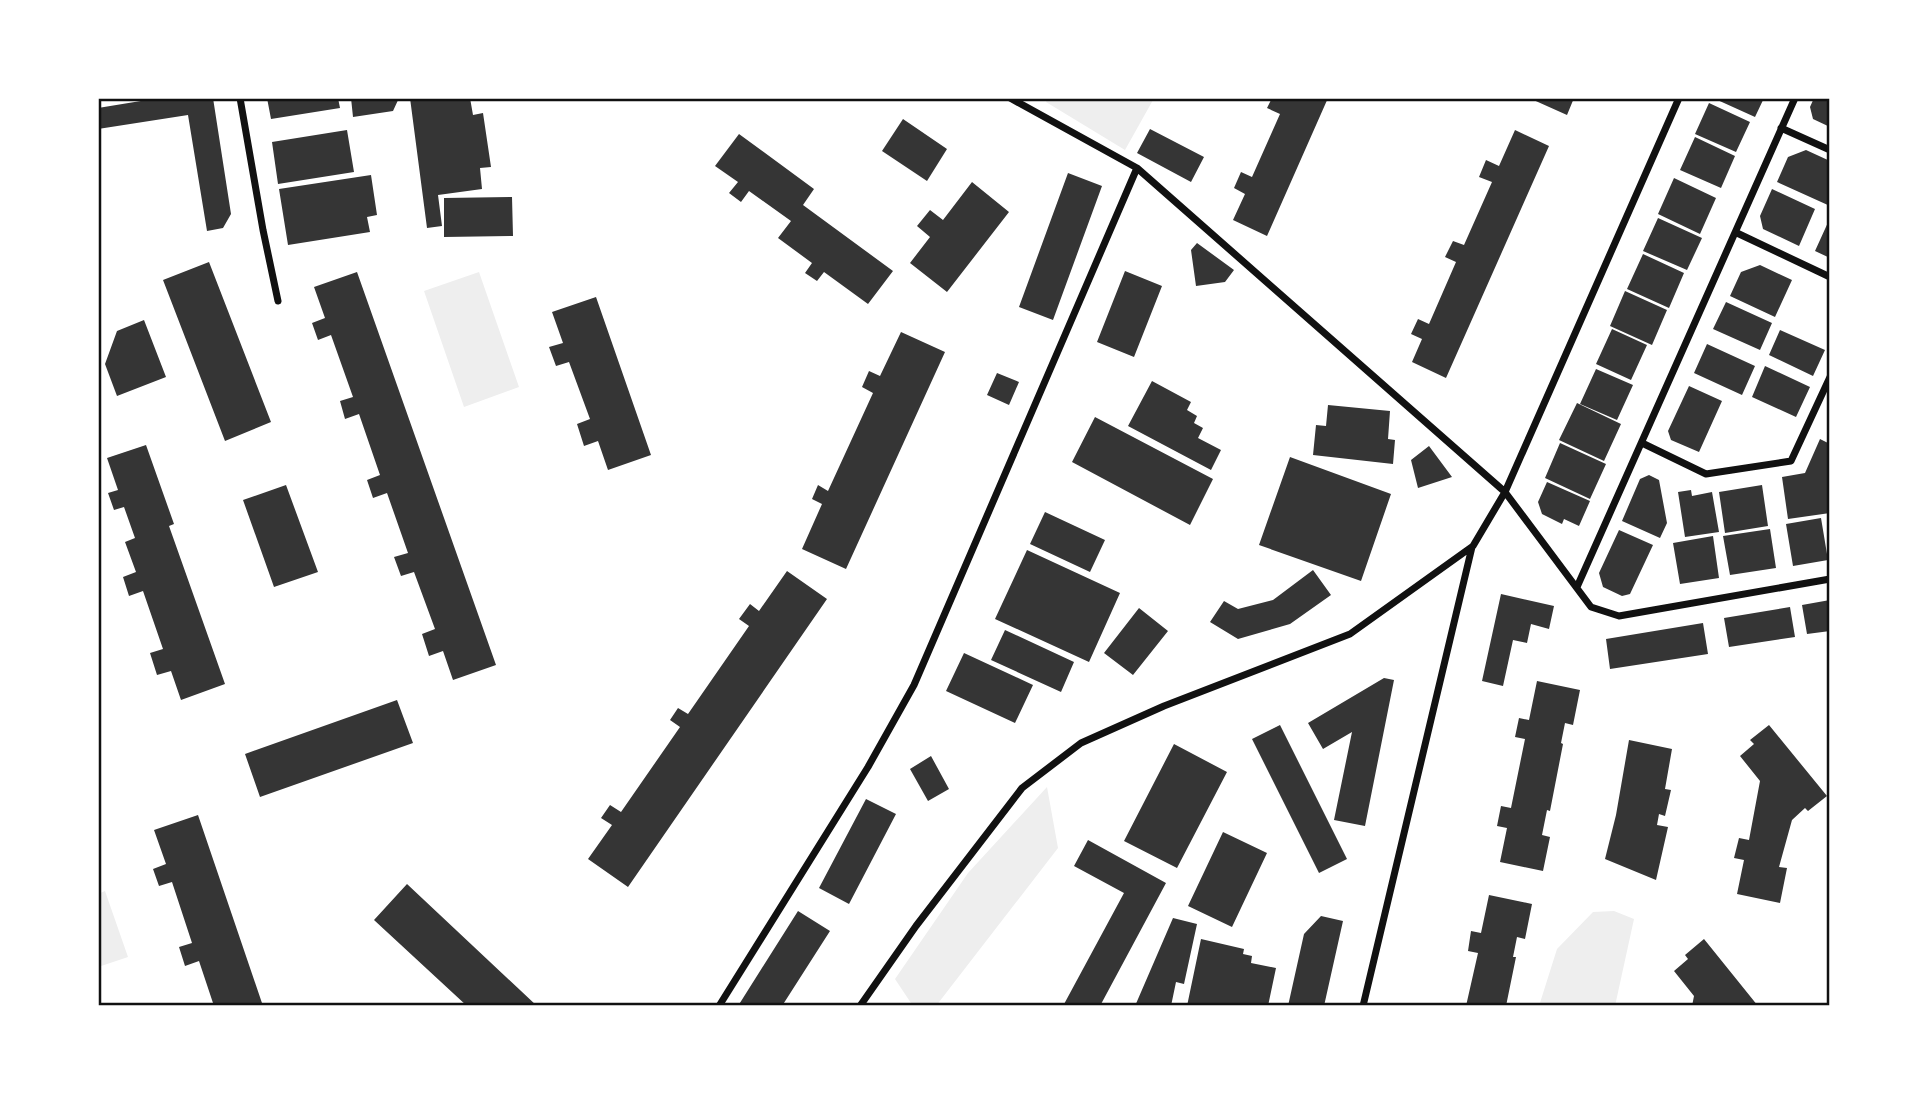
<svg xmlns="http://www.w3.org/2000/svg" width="1928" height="1104" viewBox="0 0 1928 1104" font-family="'Sofia Sans Condensed',sans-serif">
<rect width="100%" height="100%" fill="#fff"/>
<path fill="#eee" d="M1048,98H1148L1153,100L1125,150L1046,102Z
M479,272L519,387L464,407L424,291Z
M1047,787L1058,848L936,1006H913L895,979L968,873Z
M105,891L128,957L98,967V894Z
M1614,911L1634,919L1615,1006H1539L1557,949L1593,912Z"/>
<path fill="#353535" d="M159,98H213L231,214L223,228L207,231L188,115L98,129V108Z
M267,98H338L340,108L271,119Z
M351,98H399L393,111L353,117Z
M410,98H470L473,115L483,113L491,167L480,168L482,189L438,195L442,226L427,228Z
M1272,98H1328L1267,236L1233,220L1245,194L1234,188L1241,172L1252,177L1280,114L1267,108Z
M1529,98H1574L1567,115Z
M1713,98H1764L1755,117Z
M1814,98H1830V127L1813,119L1810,107Z
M1709,103L1750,122L1736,152L1695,134Z
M903,119L947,149L927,181L882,151Z
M1150,129L1204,157L1191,182L1137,153Z
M347,130L354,172L278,184L272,142Z
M1515,130L1549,146L1446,378L1412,362L1422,339L1411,334L1418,319L1429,324L1456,262L1445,257L1453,241L1464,245L1492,182L1479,177L1486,160L1499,166Z
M739,134L814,189L803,205L893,271L868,304L824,272L817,281L805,273L812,263L778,238L791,221L749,191L741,202L729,193L738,182L715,166Z
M1695,137L1735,156L1721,188L1680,170Z
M1806,150L1830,161V206L1777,182L1788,157Z
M1068,173L1102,186L1053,320L1019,307Z
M371,175L377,215L367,217L370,232L288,245L279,189Z
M1674,178L1716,198L1700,234L1658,214Z
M972,182L1009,212L947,292L910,263L930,237L917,226L930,210L943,220Z
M1772,189L1815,209L1799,246L1763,229L1760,216Z
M512,197L513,236L444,237V198Z
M1658,218L1702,238L1687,270L1643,251Z
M1830,218V258L1815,251Z
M1197,243L1234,270L1225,282L1196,286L1191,250Z
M1643,254L1684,273L1669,308L1627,289Z
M209,262L271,422L225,441L163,280Z
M1760,265L1792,280L1775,317L1730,296L1741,272Z
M1125,271L1162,286L1134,357L1097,342Z
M357,272L496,665L453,680L443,651L429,656L422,634L435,629L414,572L401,576L394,557L408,553L387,493L373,498L367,480L380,475L359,414L345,419L340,401L353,397L331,335L318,340L312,323L325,318L314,287Z
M1625,291L1667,310L1652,345L1610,326Z
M596,297L651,455L608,470L598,441L584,446L577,424L590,419L569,362L556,366L549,347L563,343L552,312Z
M1726,302L1772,323L1760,350L1713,329Z
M144,320L166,377L117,396L105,364L117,331Z
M1612,329L1647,345L1631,380L1596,364Z
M1780,330L1825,350L1813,376L1769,355Z
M901,332L945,352L846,569L802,549L822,504L812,499L818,485L828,491L873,393L862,387L869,371L880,376Z
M1707,344L1755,366L1742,395L1694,373Z
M1765,366L1810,387L1796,417L1752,397Z
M1596,369L1633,385L1617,420L1580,404Z
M997,373L1019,382L1009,405L987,395Z
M1152,381L1191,402L1187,410L1197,416L1194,423L1203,428L1198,438L1221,450L1211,470L1128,426Z
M1689,386L1722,401L1699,452L1671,440L1668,431Z
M1577,403L1621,424L1604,461L1559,440Z
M1328,405L1390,411L1388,439L1395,440L1393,464L1313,455L1316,425L1326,426Z
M1095,417L1213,479L1190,525L1072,462Z
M1820,439L1830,444V513L1788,519L1782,477L1805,473Z
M1560,443L1606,464L1590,499L1545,478Z
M146,445L174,524L169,526L225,684L181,700L171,671L157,675L150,653L163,649L143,591L129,596L123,577L136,572L125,542L135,538L124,507L114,510L108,493L118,490L107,458Z
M1429,446L1452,477L1418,488L1411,460Z
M1290,457L1391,494L1361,581L1259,545Z
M1649,475L1659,480L1667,523L1660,538L1622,521L1640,479Z
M1547,482L1590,501L1579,526L1564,519L1562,524L1542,514L1538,502Z
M286,485L318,572L274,587L243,500Z
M1762,485L1768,526L1725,533L1719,492Z
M1691,490L1692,496L1712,492L1719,532L1685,537L1678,492Z
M1045,512L1105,540L1090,572L1030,544Z
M1821,518L1828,560L1793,566L1786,524Z
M1770,529L1776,568L1730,575L1723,536Z
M1619,530L1653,545L1630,594L1622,596L1603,587L1599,573Z
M1713,536L1719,578L1680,584L1673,543Z
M1027,550L1120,593L1089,662L995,619Z
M1313,570L1331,595L1290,624L1238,639L1210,622L1224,601L1238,609L1273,600Z
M787,571L827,599L628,887L588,859L612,825L601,818L610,805L621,812L680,727L670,720L678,708L688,714L749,626L739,619L750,604L759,611Z
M1501,594L1554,606L1549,629L1531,624L1527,643L1513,640L1503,686L1482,681Z
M1830,600V631L1807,634L1802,605Z
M1790,607L1795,637L1729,647L1724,618Z
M1139,608L1168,631L1133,675L1104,653Z
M1703,623L1708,654L1610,669L1606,639Z
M1005,630L1074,662L1061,692L991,660Z
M964,653L1033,685L1015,723L946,691Z
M1384,678L1394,680L1365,826L1334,820L1352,732L1323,749L1308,723Z
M1537,681L1580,690L1573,725L1565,723L1561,743L1563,744L1550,811L1547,810L1542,835L1550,837L1543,871L1500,862L1507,828L1497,826L1501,806L1511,808L1525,739L1515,737L1519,718L1529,720Z
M397,700L413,743L260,797L245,754Z
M1280,725L1347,859L1319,873L1252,739Z
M1769,725L1827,796L1808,811L1805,808L1792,820L1779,867L1787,868L1780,903L1737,894L1744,860L1734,858L1739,838L1749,840L1760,781L1740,756L1754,744L1750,740Z
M1629,740L1672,749L1665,789L1671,790L1665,816L1659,814L1657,825L1668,827L1656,880L1605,859L1616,815Z
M1174,744L1227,772L1177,868L1124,841Z
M931,756L949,789L928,801L910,769Z
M866,799L896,814L849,904L819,888Z
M198,815L263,1006H214L199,961L185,966L179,947L192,943L172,882L159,886L153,869L166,864L154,830Z
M1223,832L1267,853L1232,927L1188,906Z
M1088,840L1166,883L1100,1006H1063L1124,893L1074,866Z
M407,884L537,1006H467L374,920Z
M1489,895L1532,904L1525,939L1517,937L1513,957H1516L1506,1006H1466L1478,953L1468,951L1471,931L1481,933Z
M798,911L830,931L782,1006H738Z
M1321,916L1343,921L1324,1006H1288L1304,934Z
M1173,918L1197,924L1184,984L1176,982L1171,1006H1135Z
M1201,939L1244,949L1243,954L1252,956L1251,963L1276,968L1268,1006H1187Z
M1704,939L1758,1006H1692L1694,996L1674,971L1688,959L1685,955Z"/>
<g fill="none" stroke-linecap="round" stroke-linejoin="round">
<path stroke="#111" stroke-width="7" d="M240,98L263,230L278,301
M1010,98L1137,168L1505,492L1591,607L1619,616L1830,579
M1781,128L1830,150
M1737,233L1830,277
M1642,443L1706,474L1791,461L1830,377
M1577,587L1795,98
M719,1006L868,767L914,685L1137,168
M860,1006L916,926L1022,788L1081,743L1164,706L1350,634L1473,546L1505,492L1679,98
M1363,1006L1472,547"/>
</g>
<rect width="1928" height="1104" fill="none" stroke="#ffffff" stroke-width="200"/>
<rect x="100" y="100" width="1728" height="904" fill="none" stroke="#111" stroke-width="2.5"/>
</svg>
